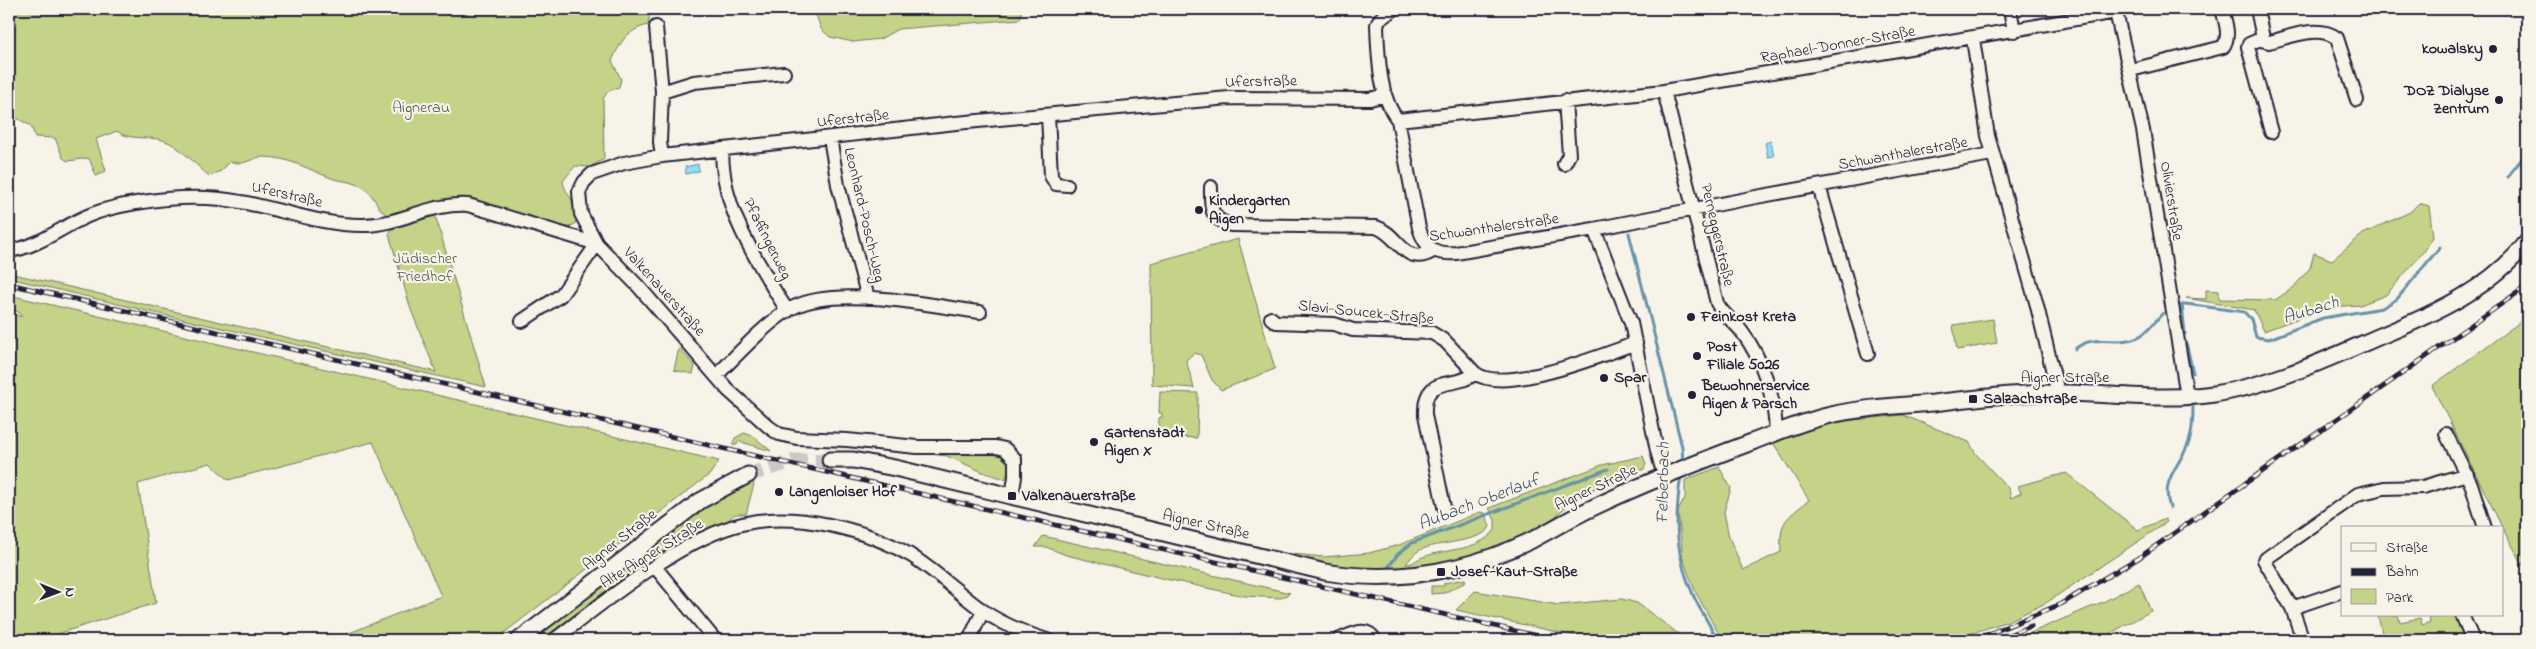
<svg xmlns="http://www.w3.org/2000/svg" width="2536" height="649" viewBox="0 0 2536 649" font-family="'Indie Flower',sans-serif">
<rect width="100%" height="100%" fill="#f7f3e8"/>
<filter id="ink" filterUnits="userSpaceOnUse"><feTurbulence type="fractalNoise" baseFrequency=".02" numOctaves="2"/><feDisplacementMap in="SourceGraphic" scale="10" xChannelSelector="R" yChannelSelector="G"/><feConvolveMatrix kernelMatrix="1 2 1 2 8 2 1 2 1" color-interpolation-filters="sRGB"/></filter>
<g filter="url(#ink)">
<path fill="#c4d387" stroke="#737a61" d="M9,9H651L648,25C626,31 621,41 612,61L621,79L619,88L608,91L603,99L604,159L590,167L575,166L563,181C566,200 582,201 575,224L566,229L500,207L472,201L395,218C373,213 379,192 356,184C349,181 341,181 334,179C311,171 289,157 264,157C250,157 249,166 230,162L221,171L209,176C197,166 184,151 170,143C154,134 129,142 117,131L96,139L106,171L96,176L89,158L68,161L63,158L55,138L35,137L31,126L9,114Z
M814,9H1022L1020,19L898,29L880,39L853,42L830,37L821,29Z
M2419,203L2429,206L2433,237L2426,249L2386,295L2360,305L2329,307L2264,331L2254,310L2186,298L2206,299V290L2219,291V299L2275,300L2293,288L2310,268L2314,253L2332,260L2363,234L2410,212Z
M435,215L486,387L168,316L9,278V273L436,372L411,310L389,234L392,229Z
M1238,239L1275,369L1221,390L1212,380L1201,355L1194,353L1186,360L1194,388L1152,385L1151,263Z
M9,295L719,461L710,474L495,640H332L441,596L373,442L228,480L210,463L138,484L156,603L38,640H9V311L21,317L20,313L9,307Z
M2527,317V571L2506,535L2432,386Z
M1993,319L1997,343L1957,350L1953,325Z
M679,348L695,366L693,374L674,370Z
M1160,392L1198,393L1197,438L1158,436L1159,418L1162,417V413H1159Z
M1903,415L1969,442L1976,454L2009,489L2011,498L2021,493L2018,486L2066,473L2138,530L2165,519L2167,522L2046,603L2008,621L1952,640H1722L1695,591L1683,559L1678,511L1685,498V480L1719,467L1731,488L1724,512L1729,537L1743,570L1781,552C1779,520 1786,519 1809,500L1772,441L1832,422Z
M744,433L753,436L771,451L738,441L737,445H732L735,438Z
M825,444L990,452L1001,454L1007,458L1009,471L1005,479L985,473L947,456L860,446L801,445Z
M1643,456L1646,464L1644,469L1600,490L1598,487L1580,494L1548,523L1507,545L1448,565L1391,571L1333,567L1271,552L1324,557L1369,553L1399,545L1480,512L1485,513L1490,526C1486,542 1435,542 1420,550C1414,553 1410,559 1406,564C1414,564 1416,559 1423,557C1447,548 1477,552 1495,530V520L1489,508L1602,465Z
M740,470L747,471L754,484L746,514H735L724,524L578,616L547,640H533C600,589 673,519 749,484L752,480L741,472L736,473Z
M1043,536L1290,593L1281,598L1244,596L1161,578L1066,555L1046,547H1035Z
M1465,579L1466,582L1444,593L1431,594V586H1444V583Z
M2139,583L2151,611L2098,640H2014L2105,601Z
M1475,591L1559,605L1622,599L1637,603L1684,638L1712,637L1713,640H1594L1456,610Z
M2378,615H2398L2400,622L2420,618L2422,625L2430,622L2428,615L2438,617L2458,615L2468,640H2365L2382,633Z"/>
<path fill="#92ddf3" stroke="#6592a9" d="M1771,141L1774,156L1768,157L1765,143Z
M698,164L699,171L686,174L685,167Z"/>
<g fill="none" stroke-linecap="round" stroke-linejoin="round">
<path stroke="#6592a9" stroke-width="3" d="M2507,177L2527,153
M1629,233L1682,447L1683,464
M2182,305L2185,334
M2180,306L2186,304L2244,312L2251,319L2256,337L2269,339L2323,318L2382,308L2397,299L2440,247
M2186,342L2193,373
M2075,349C2094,332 2119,348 2140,336C2149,331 2156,320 2163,313
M1681,475C1674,521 1675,556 1695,599C1702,613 1711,626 1717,640
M2170,508C2160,479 2179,468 2189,442C2193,431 2193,418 2193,407
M1385,572L1398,554L1412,543L1608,469"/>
<path stroke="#ccc9c5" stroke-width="15" stroke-dasharray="15 8" stroke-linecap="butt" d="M748,475L793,461L830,460"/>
<g stroke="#22223b" stroke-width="16">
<path id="minor" d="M1394,9L1380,19L1377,25C1378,53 1379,98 1398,120L1419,228C1425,248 1435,255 1456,253L1594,229L1756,197L1992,154
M2010,9L2014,31
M2257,9L2263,38L2249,44L2248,47L2271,132
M656,27L662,92L660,142L662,156
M1973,39L1988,136L2036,302L2058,393
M2261,40L2269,42C2290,37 2318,24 2337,38L2357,100
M2131,70L2223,47C2231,36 2225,21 2222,9
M1664,91L1717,303C1723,315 1734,321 1742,332C1763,360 1775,397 1776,433
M662,92L694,82L784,73
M1048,115L1051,176L1056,184L1067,185
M1398,120L1664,91L2116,12L2143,130L2187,396
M830,138L838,185L868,298
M722,149C722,192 737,225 758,262C768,279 777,296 788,311
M1564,164L1569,155L1565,101
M1819,186L1868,354
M1211,187C1211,207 1209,219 1231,225L1376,227C1399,234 1404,268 1433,251
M1594,229L1631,323L1657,451L1664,476
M9,251C36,247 56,231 81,219C97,211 118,206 136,203C171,197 206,195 241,202C281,209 320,225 361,225C398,226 431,202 468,205L597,244
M1271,318L1276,322L1334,324L1353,330L1432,333L1445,341L1475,373
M522,321L561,295L597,244
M717,375C736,356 771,318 794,307C839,285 931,306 980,312
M2446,434L2471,484L2485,528
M1012,496L1015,477V459L1005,449L996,447H917L847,440L797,438L779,434L769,427L728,390L639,287L597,244L581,214L579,192L584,182L592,174L624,163L662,156L956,123L1229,98L1370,99L1385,95
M1444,507L1425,415C1423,372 1455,391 1475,373C1503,395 1603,355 1636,343
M656,568L715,640
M2292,608L2342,591
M2462,615L2473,640
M554,640C602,603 684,537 742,524C794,511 865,529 910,555C936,571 958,593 982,610C1001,624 1025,633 1047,640
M969,640L983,611
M1338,640C1351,635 1366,624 1375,640
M2303,640L2292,608L2264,560L2358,494L2384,488L2423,487L2467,474"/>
</g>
<g stroke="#22223b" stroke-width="19">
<path id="major" d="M830,460H853L895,468L1325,572C1397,584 1464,572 1530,541C1551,530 1571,518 1592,508C1644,483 1698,462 1752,442C1778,432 1804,421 1831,415C1865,407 1899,406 1933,403C1977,398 2022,392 2067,393C2116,394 2165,401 2214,394C2273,385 2329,358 2383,335C2436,313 2491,288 2527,242
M519,640L700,501L748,475"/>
</g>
<use href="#minor" stroke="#f7f3e8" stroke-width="12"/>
<use href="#major" stroke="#f7f3e8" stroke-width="15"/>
<g stroke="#22223b" stroke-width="5">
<path id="rail" d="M9,284L1555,640
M1999,639L2031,626
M1974,640L2061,604L2140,557L2527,286"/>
</g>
<use href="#rail" stroke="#f7f3e8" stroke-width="3" stroke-dasharray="9" stroke-linecap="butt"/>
</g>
</g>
<g fill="#22223b" stroke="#f7f3e8" stroke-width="2">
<circle cx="2493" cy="49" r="5"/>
<circle cx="2499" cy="100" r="5"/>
<circle cx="1199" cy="210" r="5"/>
<circle cx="1691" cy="317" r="5"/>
<circle cx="1697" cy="356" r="5"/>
<circle cx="1604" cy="378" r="5"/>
<circle cx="1692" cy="395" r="5"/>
<rect x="1968" y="394" width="10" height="10" rx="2.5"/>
<circle cx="1094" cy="442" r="5"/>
<circle cx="779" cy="492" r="5"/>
<rect x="1007" y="491" width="10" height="10" rx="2.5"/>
<rect x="1436" y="567" width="10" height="10" rx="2.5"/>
</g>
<g text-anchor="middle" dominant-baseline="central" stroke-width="4.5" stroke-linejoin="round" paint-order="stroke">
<g font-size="16" fill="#22223b" stroke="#f7f3e8">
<text transform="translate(1838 45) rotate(-10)">Raphael-Donner-Straße</text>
<text transform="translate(1261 82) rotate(-1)">Uferstraße</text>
<text transform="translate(853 119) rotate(-6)">Uferstraße</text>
<text transform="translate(1903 154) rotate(-10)">Schwanthalerstraße</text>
<text transform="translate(287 195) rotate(13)">Uferstraße</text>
<text transform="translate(2171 201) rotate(81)">Olivierstraße</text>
<text transform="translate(864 215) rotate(77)">Leonhard-Posch-Weg</text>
<text transform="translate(1494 228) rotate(-8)">Schwanthalerstraße</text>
<text transform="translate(1717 235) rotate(77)">Perneggerstraße</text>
<text transform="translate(767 239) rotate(63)">Pfaffingerweg</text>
<text transform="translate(664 292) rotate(48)">Valkenauerstraße</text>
<text transform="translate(1366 313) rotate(6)">Slavi-Soucek-Straße</text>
<text x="2065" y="378">Aigner Straße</text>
<text transform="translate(1596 488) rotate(-25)">Aigner Straße</text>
<text transform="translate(1206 525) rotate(13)">Aigner Straße</text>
<text transform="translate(620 540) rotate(-38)">Aigner Straße</text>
<text transform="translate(652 554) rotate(-32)">Alte Aigner Straße</text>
</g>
<g font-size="16" font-weight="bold" fill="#22223b" stroke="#f7f3e8" text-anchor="start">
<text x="2483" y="49" text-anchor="end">kowalsky</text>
<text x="2489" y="91" text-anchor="end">DOZ Dialyse<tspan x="2489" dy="18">Zentrum</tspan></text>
<text x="1209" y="201">Kindergarten<tspan x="1209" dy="18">Aigen</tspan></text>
<text x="1701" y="317">Feinkost Kreta</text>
<text x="1707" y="347">Post<tspan x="1707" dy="18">Filiale 5026</tspan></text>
<text x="1614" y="378">Spar</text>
<text x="1702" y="386">Bewohnerservice<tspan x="1702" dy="18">Aigen &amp; Parsch</tspan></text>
<text x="1983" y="399">Salzachstraße</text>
<text x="1104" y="433">Gartenstadt<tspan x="1104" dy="18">Aigen X</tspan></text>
<text x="789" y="492">Langenloiser Hof</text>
<text x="1022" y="496">Valkenauerstraße</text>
<text x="1451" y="572">Josef-Kaut-Straße</text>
</g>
<g font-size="16" fill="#535752" stroke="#f7f3e8">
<text x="421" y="108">Aignerau</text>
<text x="425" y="259">Jüdischer<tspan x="425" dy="18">Friedhof</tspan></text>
</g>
<g font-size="18" font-style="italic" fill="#3e5169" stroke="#f7f3e8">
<text transform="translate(2311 311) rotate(-17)">Aubach</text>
<text transform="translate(1664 483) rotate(-89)">Felberbach</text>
<text transform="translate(1479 503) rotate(-21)">Aubach Oberlauf</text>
</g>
</g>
<rect width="2536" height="649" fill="none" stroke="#f7f3e8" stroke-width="30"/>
<rect x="15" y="15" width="2506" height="619" fill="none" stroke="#22223b" stroke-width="2" filter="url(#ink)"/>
<rect x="2341" y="526" width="162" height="90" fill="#f7f3e8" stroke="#a29fa3"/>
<rect x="2351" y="543" width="25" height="8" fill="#f7f3e8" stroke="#a29fa3"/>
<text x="2386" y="552" font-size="15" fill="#22223b">Straße</text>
<rect x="2351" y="568" width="25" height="8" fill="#22223b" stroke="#a29fa3"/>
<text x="2386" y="576" font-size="15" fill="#22223b">Bahn</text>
<rect x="2351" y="589" width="25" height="15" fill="#c4d387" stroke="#a29fa3"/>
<text x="2386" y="602" font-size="15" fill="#22223b">Park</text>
<g transform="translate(58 592) rotate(91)" stroke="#f7f3e8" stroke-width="4" paint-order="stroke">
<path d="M0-4L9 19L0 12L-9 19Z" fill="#22223b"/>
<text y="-8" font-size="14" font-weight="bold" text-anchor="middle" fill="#22223b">N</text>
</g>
</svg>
